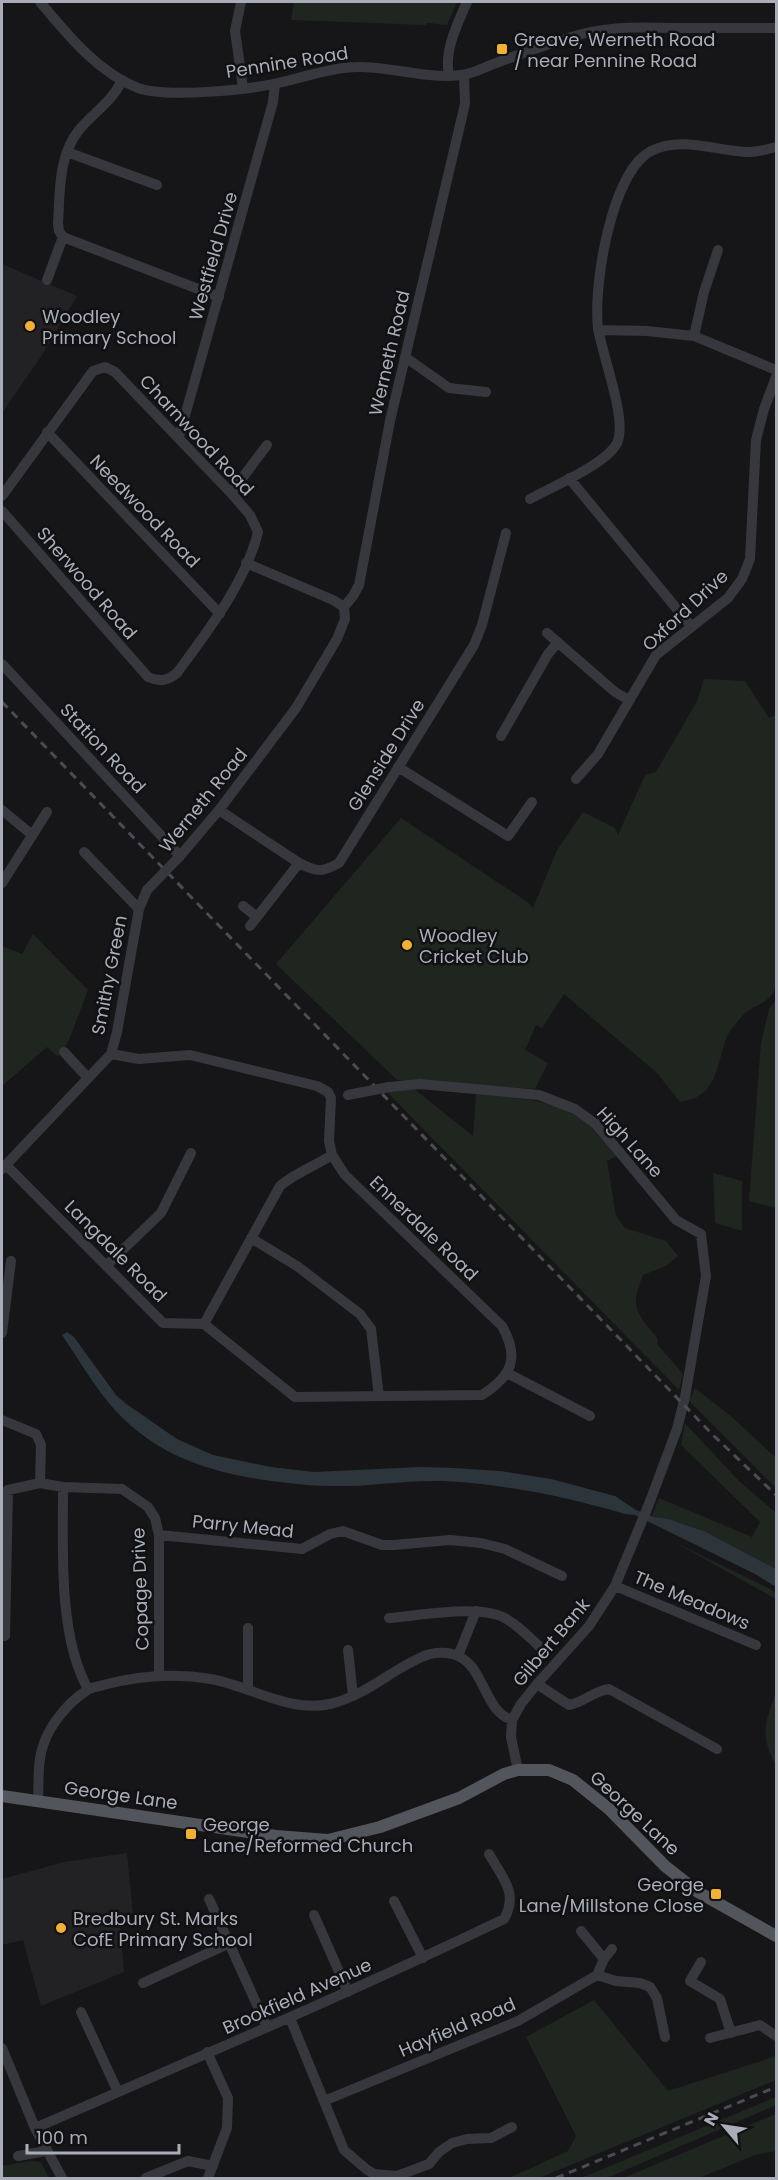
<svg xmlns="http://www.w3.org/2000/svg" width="778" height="2180" viewBox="0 0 778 2180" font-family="Poppins,sans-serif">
<rect width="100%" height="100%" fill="#161618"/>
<path fill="#222225" d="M2,264L77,296L42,355L2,413Z
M127,1853L133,1914L119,1916L124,1972L41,2006L23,1940L2,1945V1879L64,1862Z"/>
<path fill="#1e261f" d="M294,2H457L447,25L428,23L425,25L291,20Z
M704,679L745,681L769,718L776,715V983C774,1000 762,1002 749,1010C742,1015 735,1025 730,1031C719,1049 721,1075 705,1091C698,1098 689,1100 680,1102L657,1073L564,994L542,1028L536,1025L525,1050L548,1063L535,1089L397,1080L276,964L401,818L526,901L533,908L557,850L583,812L615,828L618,835L645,775L656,772L697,701Z
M33,934L88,990L69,1040L58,1057L47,1047L2,1086V946L22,954Z
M776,1000V1208L749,1201L761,1043L769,1009Z
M413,1088L473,1136L476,1094C517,1098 560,1099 592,1127C602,1135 609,1147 617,1156L607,1161L616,1216L625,1228L666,1241L678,1256L666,1266L643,1275C629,1309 637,1312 658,1339L657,1344L683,1374L679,1390L386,1091Z
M713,1173L742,1181V1231L715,1223Z
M695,1388L732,1417L776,1458V1488L689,1401Z
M685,1423L738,1480L776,1513V1569L704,1531L683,1524L652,1516L659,1498L752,1537L760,1522L681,1445Z
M672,1541L770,1589L776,1593V1599Z
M776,1693V1765C760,1736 764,1724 776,1693Z
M594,2000L668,2091L776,2056V2080L539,2178H509L568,2151L576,2136L526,2037Z
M776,2097V2105L607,2178H581Z
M776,2114V2151L755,2155L699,2178H623Z
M30,2161L41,2162L49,2178H2V2166Z"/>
<path fill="#2c353c" d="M67,1332L74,1337L116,1395L125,1403L177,1439L213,1455L271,1467L314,1472L420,1467L454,1468L500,1471L551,1479L615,1496L636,1510L654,1517L668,1519L704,1531L776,1569V1587L755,1574L635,1515L625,1514C566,1497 505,1484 443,1481C405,1480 367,1487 330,1486C310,1486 290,1483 271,1481C206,1472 151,1454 108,1402C91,1381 77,1357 62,1335Z"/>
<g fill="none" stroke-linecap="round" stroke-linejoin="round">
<path stroke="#37383d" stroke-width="10" d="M40,2C67,34 97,72 138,88C166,98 248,90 278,83C300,78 321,71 344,68C384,63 422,80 461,75C473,74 485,67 496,63C524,53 552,42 582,34C612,26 645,27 677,28C710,28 743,28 776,28
M241,2L235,31L243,88
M449,76C444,50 457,25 467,2
M67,152L157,185
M63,237L219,297
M47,280L63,237L59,231L58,224C60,192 58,156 79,130C93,113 113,101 122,80
M598,330L647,331L694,336L776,370
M694,336L704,292L718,250
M405,357L449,388L486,392
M47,432L220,614
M179,437L273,102L275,84
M569,478L691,626
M231,493L267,445
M2,496L93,371L105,367L115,372L231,493L250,515L258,532C246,582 207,632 177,673C167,681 160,682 148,677L2,511
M530,499C551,487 607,464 617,443C628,421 602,355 598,328C593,287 611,172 651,151C682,135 718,152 750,152C758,152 768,149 776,147
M246,563L333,600L344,607
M547,633L615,692L629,700
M2,664L180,856L219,810L296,708L337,639L345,619L344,607L353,596L359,585L390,421L465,104L464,75
M501,736L548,654L558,642
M398,767L508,836L532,802
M576,779L598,754L656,655L728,598L742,579L750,559L756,440L764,409L776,377
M2,810L31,834
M219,810L299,863C317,872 321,873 339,863L474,645L482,625L506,533
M84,852L139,909
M2,883L47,812
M243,906L257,917
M250,926L299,863
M64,1052L88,1078
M111,1054L139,1059L190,1055L317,1086L328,1092L331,1098
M389,1087L420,1084L539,1095L575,1109L596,1124L676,1220L701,1234L706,1276L685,1397L677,1429L649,1504L615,1586L589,1626L537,1684L521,1704L512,1720L511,1737L518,1770
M6,1165L163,1323L204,1324L295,1397L482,1395C512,1376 520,1358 502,1326L345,1175L332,1155L329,1141L331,1098
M2,1169L111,1054L117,1032L139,909L147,890
M251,1238L297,1266L360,1314L371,1329L379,1396
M107,1265L161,1213L191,1153
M204,1324L280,1186C295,1173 315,1166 332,1155
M2,1333L11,1261
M507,1373L590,1416
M2,1420L36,1434L41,1445L40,1483
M63,1487C63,1548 58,1636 88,1689
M159,1535L302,1549L330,1534L343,1531L382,1545H394L450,1540L481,1543L505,1549L562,1576
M615,1586L756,1645
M389,1618C418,1616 484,1603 508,1620C520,1627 530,1638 540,1647
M5,1636L8,1490L40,1483L63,1487L122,1489L148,1507L155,1518L159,1535V1676
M348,1650L353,1696
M458,1656L476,1611
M537,1684L569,1705C584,1702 594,1691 609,1689L717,1749
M248,1690V1628
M38,1801C39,1783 37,1761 44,1743C51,1723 69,1702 86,1691C91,1687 98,1687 103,1685C138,1676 175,1673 211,1679C250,1686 289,1713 330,1704C365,1696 391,1670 422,1657C432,1652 448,1651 458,1656C485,1668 484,1711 512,1720
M209,1899L267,2027
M394,1901L423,1958
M314,1915L348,1992
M604,1959L612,1949
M701,1962L690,1981L720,1999L731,2033
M597,1975L616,1981L640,1983L650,1987L657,1998L665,2037
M143,1983L230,1943
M81,2012L118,2092
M290,2018L344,2150L366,2169L374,2174L397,2176L429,2164L439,2152L452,2143L467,2139L491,2138L512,2127
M710,2038L760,2025L776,2036
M2,2048L35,2128L62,2178
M207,2052L228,2098L227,2128L208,2178
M324,2101L518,2021L597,1975L604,1959L581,1931
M35,2128C192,2060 350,1993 504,1919C519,1893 502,1877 489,1854
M18,2156L46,2151
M146,2178L188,2161L213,2166"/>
<path stroke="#53555c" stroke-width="12" d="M2,1796L276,1836L328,1840L380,1827L459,1798L504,1774L518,1770H549L573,1780L609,1809L665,1866L698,1892L776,1936"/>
<path stroke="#4a4c52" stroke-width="3" stroke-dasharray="8 6" stroke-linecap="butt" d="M2,702L714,1436L776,1495
M556,2178L776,2087"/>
<path stroke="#37383d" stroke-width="10" d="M147,890L180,856
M348,1095L389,1087"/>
</g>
<g fill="#f2b134" stroke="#111113" stroke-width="2">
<rect x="496" y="43" width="12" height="12" rx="3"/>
<circle cx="30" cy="326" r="6"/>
<circle cx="407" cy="945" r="6"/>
<rect x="185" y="1828" width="12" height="12" rx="3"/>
<rect x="710" y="1888" width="12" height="12" rx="3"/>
<circle cx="61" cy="1928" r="6"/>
</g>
<g text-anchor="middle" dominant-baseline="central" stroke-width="5" stroke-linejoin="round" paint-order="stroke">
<g font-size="18" fill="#a8adb8" stroke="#111113" text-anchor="start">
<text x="514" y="39">Greave, Werneth Road<tspan x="514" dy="21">/ near Pennine Road</tspan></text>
<text x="42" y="316">Woodley<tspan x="42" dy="21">Primary School</tspan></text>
<text x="419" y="935">Woodley<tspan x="419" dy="21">Cricket Club</tspan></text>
<text x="203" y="1824">George<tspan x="203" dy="21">Lane/Reformed Church</tspan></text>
<text x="704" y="1884" text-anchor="end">George<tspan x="704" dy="21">Lane/Millstone Close</tspan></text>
<text x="73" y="1918">Bredbury St. Marks<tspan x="73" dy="21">CofE Primary School</tspan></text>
</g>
<g font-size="18" fill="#a8adb8" stroke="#111113">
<text transform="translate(287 62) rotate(-9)">Pennine Road</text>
<text transform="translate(213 256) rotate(-74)">Westfield Drive</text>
<text transform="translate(389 353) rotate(-77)">Werneth Road</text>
<text transform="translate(197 435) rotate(47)">Charnwood Road</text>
<text transform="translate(145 511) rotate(46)">Needwood Road</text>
<text transform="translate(87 583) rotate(49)">Sherwood Road</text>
<text transform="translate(685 610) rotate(-43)">Oxford Drive</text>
<text transform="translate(103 748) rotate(47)">Station Road</text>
<text transform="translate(386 755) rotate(-58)">Glenside Drive</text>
<text transform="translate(203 800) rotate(-51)">Werneth Road</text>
<text transform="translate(109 975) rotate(-79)">Smithy Green</text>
<text transform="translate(630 1142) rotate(48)">High Lane</text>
<text transform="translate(424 1228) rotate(44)">Ennerdale Road</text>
<text transform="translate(116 1251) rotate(45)">Langdale Road</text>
<text transform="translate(243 1526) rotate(6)">Parry Mead</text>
<text transform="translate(140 1589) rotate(-92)">Copage Drive</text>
<text transform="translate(692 1600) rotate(23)">The Meadows</text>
<text transform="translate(551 1642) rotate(-50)">Gilbert Bank</text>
<text transform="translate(121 1795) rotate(8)">George Lane</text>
<text transform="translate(635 1813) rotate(43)">George Lane</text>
<text transform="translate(297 1996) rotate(-24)">Brookfield Avenue</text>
<text transform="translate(457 2027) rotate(-23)">Hayfield Road</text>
</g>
</g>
<rect width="778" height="2180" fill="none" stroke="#a8adb8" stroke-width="6"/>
<g transform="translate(724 2126) rotate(299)" stroke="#111113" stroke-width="4.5" paint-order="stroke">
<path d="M0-4.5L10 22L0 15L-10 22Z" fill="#a8adb8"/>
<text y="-9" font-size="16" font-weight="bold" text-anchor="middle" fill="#a8adb8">N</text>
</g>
<path d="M27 2144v9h152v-9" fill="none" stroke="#a8adb8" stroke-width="3"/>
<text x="36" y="2144" font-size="18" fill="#a8adb8" stroke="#111113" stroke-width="4.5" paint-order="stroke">100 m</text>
</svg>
